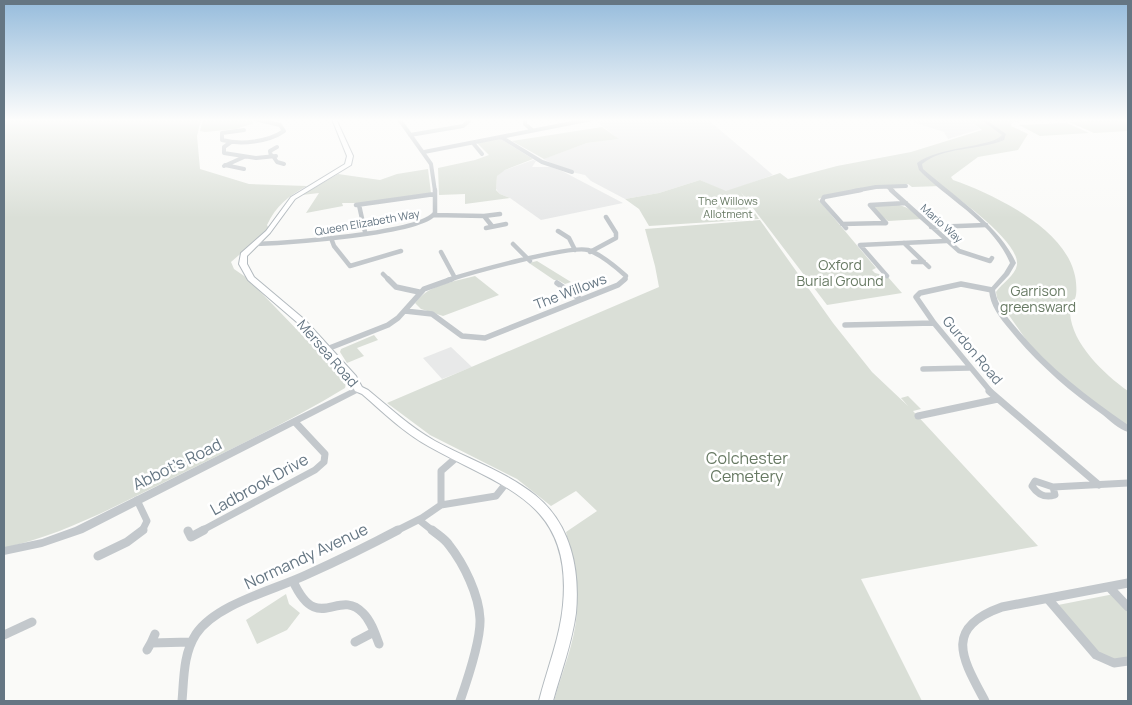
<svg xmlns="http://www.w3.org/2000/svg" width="1132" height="705" viewBox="0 0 1132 705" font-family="Manrope,sans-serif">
<rect width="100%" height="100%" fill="#fafaf8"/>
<path fill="#e8e9e9" d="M647,119H707L773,175L726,192L700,180L659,193L625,199L591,181L585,175L567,171L543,159L587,143L618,139L598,122L599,121Z
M904,119H967L980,129L948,139L944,132Z
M533,160L536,161L532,167H551L562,171L623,203L541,220L510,198L500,194L496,189L497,176L500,172Z
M451,347L472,367L442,379L423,358Z"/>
<path fill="#dadfd7" d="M4,119H201L197,136L200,169L249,184L307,186C288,196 276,206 267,225L269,229L231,262L234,269L247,278L335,369L346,384L345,388C293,420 237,446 183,473C125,501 67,534 4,548Z
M203,119H250L254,123L236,129L205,132L200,131Z
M967,119H1059L1012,122L1011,126L1028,134L1018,150L978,157L951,177L953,180C993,194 1062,227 1074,272C1076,278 1077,289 1076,295C1075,301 1070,306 1070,313C1072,344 1104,374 1128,391V426L1079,394L1029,344L997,298L996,292C1002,283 1015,276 1017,265C1020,242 958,198 941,186L912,187L908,184L826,196L818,199L876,268L872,270L875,273L887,276L902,293L827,305L740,191L759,219L649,226L639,209L625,199L659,193L700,180L726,191L780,173L788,179L837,166L911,152L982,130Z
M1120,119L1128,123V131L1094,133L1069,122Z
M1067,123L1089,133L1040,136L1019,125Z
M602,127L619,139L587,143L544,159L512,141Z
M499,138L533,159L505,170L497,176L496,190L500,194L510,198L465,204V194L439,195L438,168L475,160L489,155L477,143Z
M428,169L431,193L363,203H342L343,206L306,213L319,193L302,195L338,174L380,180L397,174Z
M876,204C899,204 904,203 922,219L888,221L872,208Z
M760,220L833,323L872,372L908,406L901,398L908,396L921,409L913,411L1038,546L861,579L922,701H554C562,672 575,642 577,612C578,586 572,557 566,532L597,511L576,491L551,506L517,479L430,435L387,403L659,287L655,266L645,229Z
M537,261L571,282L565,284L558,280H554L529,263Z
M475,276L499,295L443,316L421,309L415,303C429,284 454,282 475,276Z
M374,335L378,340L357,348L364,356L347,363L340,352L341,349Z
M286,594L289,604L300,613L287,630L257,644L246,620Z
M1114,594L1128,609V658L1119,660L1102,657L1058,605Z"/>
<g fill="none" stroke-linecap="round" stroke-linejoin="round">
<g stroke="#b3babf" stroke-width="2">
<path id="secondary" d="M332,119H336L353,156L351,165L295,199L270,233L247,256V264L254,277L305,320L356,376L362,387L368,390C390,408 410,427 435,441C468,459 506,472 535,495C571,524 580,569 576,613C572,643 561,672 553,701H539C547,669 560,638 563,605C573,500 502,488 428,446C403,432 383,412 362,394L355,391L349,379L299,324L248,280L239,264L241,253L266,231L291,197L345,164L347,156Z"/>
</g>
<path stroke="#c3c8cc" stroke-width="4" d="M399,119L431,164L435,191
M525,119V124L532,130
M244,130L222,133V140C241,145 268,142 284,131L280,125L255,119
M410,135L463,126L471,119
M501,137L542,162L572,172
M231,142L224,147V153L256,158L276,156
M473,143L482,154
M424,152L592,119
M271,156L270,151L277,147
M273,156L277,162L284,164
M225,165L244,169
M224,166L244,157
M888,187L893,191
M854,191L876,187L906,186"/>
<path stroke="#c3c8cc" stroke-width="4.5" d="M891,190L959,251L990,261L992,258
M356,205L435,194
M359,205L365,232
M434,215L484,216L492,226
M484,216L500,214
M886,223L870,205L906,203
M842,224L886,223
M931,227L986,225
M486,228L506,224
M846,228L822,201L824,197L861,190
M558,231L569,238L575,250
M331,238L334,246L350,266L401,251
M904,243L929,267
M255,244C284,243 421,234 435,213V190
M513,244L530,261
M441,252L455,278
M590,252L616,238V233L606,217
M913,262H924
M383,274L389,280
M887,276L860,245L946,241
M448,280C470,273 569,245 588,250C600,254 616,267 626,276L624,280"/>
<path stroke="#c3c8cc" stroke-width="5.5" d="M388,279L396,287L419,292
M557,283L580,299
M405,311L432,314L462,336L485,338L618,285L625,279
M845,325L934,323
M327,349L388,325L398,318L424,289L452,279
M923,369L969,368
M991,392L934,323L916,297L920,293L961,284L992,290"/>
<path stroke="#c3c8cc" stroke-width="7" d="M989,391L1099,485
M918,416L998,399
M1035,481L1053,487L1055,495C1045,498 1038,495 1032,486Z
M1053,487L1128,483
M137,500L147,521L142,531
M441,505V471L457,457
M419,520L433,531
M201,531L315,470L324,462L325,454L295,422
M396,531L422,518L441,505L496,496L508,481"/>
<path stroke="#c3c8cc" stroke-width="9" d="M432,530C438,535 445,539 449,545C464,564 479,595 480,619C481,640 467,681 460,701
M188,531L191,537L204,530
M98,556L127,542L143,530
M293,581C318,636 338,587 363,613C371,621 375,633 379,644
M1109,587L1128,607
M1048,599L1096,655L1114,663L1128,661
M4,635L32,622
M355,642L374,632
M151,643L155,634
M147,650L151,643L190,642
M182,701C184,679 183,654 196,634C216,604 274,590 306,575C337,561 368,546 398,530
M985,701C962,658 943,628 1002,607L1128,583"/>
<path fill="#c3c8cc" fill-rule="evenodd" d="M980,119H985L1006,134L1004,140C978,151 944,146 922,164L923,169C954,196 1000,226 1016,263L1009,275L995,290C997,306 1008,318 1018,330C1049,368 1088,397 1128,425V432C1119,429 1110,421 1103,415C1068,390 1037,363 1010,330C1000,318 990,306 989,290L1004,273L1010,263C993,222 948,200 919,170L917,163C937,147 993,147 1002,135Z
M358,386L362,389L361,391L83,533L42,547L4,555V547L42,539L75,527Z"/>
<use href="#secondary" fill="#fff" fill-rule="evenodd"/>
</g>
<linearGradient id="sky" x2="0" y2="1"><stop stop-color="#96bcdc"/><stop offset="0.55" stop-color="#fdfdfc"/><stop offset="1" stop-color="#fdfdfc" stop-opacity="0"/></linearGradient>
<rect width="1132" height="218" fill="url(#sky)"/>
<g text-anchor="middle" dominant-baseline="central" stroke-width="5" stroke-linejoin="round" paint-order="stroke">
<g font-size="11" fill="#687a64" stroke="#fff">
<text x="728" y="200">The Willows<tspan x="728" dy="13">Allotment</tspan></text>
</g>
<g font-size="11" fill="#657683" stroke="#fff">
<text transform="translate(367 222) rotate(-10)">Queen Elizabeth Way</text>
<text transform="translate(942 223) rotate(42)">Mario Way</text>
</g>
<g font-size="14" fill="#687a64" stroke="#fff">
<text x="840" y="264">Oxford<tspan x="840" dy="16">Burial Ground</tspan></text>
<text x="1038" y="290">Garrison<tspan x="1038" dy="16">greensward</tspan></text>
</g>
<g font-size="14" fill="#657683" stroke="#fff">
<text transform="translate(570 291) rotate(-21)">The Willows</text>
<text transform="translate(973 350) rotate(50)">Gurdon Road</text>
<text transform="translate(328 353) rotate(49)">Mersea Road</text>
</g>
<g font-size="16" fill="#687a64" stroke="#fff">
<text x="747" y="458">Colchester<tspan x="747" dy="18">Cemetery</tspan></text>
</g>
<g font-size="16" fill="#657683" stroke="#fff">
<text transform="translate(177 464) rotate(-26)">Abbot's Road</text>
<text transform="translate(259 484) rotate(-29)">Ladbrook Drive</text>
<text transform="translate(306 556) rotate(-25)">Normandy Avenue</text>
</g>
</g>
<rect width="1132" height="705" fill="none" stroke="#657683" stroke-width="10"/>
</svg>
